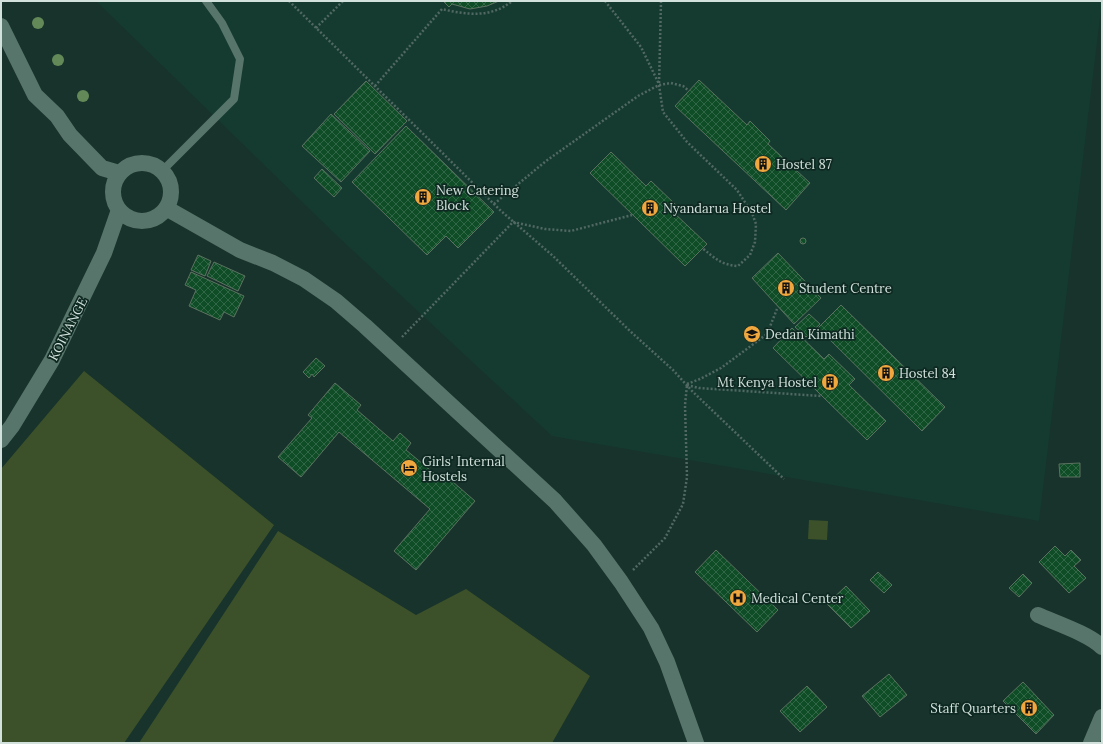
<svg xmlns="http://www.w3.org/2000/svg" width="1103" height="744" viewBox="0 0 1103 744" font-family="Lora,serif">
<defs>
<pattern id="building-cross-hatch" width="8" height="8" patternUnits="userSpaceOnUse"><rect width="8" height="8" fill="#0f4d27"/><path d="M0 0l8 8M0 8l8-8" fill="none" stroke="#316646"/></pattern>
</defs>
<rect width="100%" height="100%" fill="#18332b"/>
<path fill="#153b30" d="M96,1H1102L1039,521L552,436L334,233Z"/>
<path fill="#3c512a" d="M84,371L274,525L124,743H1V469Z
M809,520L828,521L827,540L808,539Z
M278,531L416,615L466,589L590,676L552,743H139Z"/>
<path fill="url(#building-cross-hatch)" stroke="#5c7261" d="M443,1H499L487,6L470,9L452,4L449,7Z
M699,80L747,125L750,121L770,141L768,144L810,183L786,210L675,106Z
M366,81L407,121L375,154L334,114Z
M331,114L370,151L341,182L302,146Z
M406,126L494,212L458,248L446,236L427,255L352,182Z
M611,152L646,186L651,181L677,206L672,211L707,244L685,266L590,173Z
M322,169L342,188L334,197L314,178Z
M800 241a3 3 0 1 1 6 0a3 3 0 1 1-6 0Z
M778,253L821,298L794,324L752,278Z
M198,255L211,261L205,276L191,270Z
M214,262L245,276L238,291L207,276Z
M191,272L244,296L234,317L224,312L220,320L189,306L196,290L185,285Z
M841,305L945,407L922,431L818,328Z
M809,314L820,324L806,337L795,327Z
M792,328L824,359L829,354L855,379L849,385L886,421L867,440L773,348Z
M316,358L325,366L314,377L312,374L309,378L303,372Z
M335,383L361,405L357,410L393,441L400,433L411,443L406,450L441,479L445,475L475,501L416,570L394,551L430,509L339,432L301,477L278,457L312,418L308,415Z
M1080,463V477H1060L1059,464Z
M1055,546L1065,556L1071,550L1081,560L1074,566L1086,578L1069,593L1039,562Z
M716,550L778,610L757,632L695,572Z
M878,572L892,585L884,593L870,580Z
M1023,574L1032,583L1019,597L1009,588Z
M846,586L870,611L851,628L827,604Z
M889,674L907,695L880,717L862,696Z
M1023,682L1054,715L1036,734L1003,701Z
M807,686L827,707L800,732L780,711Z"/>
<g fill="none" stroke-linecap="round" stroke-linejoin="round">
<path stroke="#516962" stroke-width="2.5" stroke-dasharray="2 2" stroke-linecap="butt" d="M289,1L501,211L553,256L630,331L673,370L692,391L784,479
M605,1L641,47L659,84
M661,1L659,85L663,112L687,142L737,190L752,213L756,224L755,242L750,255L738,266C721,265 715,258 702,248
M316,28L343,1
M375,86L442,9C466,15 492,18 512,1
M494,204L546,161L638,96L659,85L671,83L683,86L689,91
M402,337L513,222L545,229L571,231L632,215
M687,384L700,379L721,368L767,334L777,309
M687,385L699,388L714,389L821,396
M633,570L665,538L683,504L687,477L685,405L687,385"/>
<path stroke="#58756b" stroke-width="8" d="M162,171L234,99L240,59L222,23L206,1"/>
<path stroke="#58756b" stroke-width="16" d="M1,26L35,95L57,116L70,135L102,168L119,173
M113 192a29 29 0 1 1 58 0a29 29 0 1 1-58 0Z
M166,208L240,250L273,263L304,279L336,301L365,326L555,501L594,545L621,582L651,628L667,662L696,743
M1,440L12,426L52,360L104,253L119,210
M1038,615C1056,623 1089,634 1102,647
M1091,743L1102,717"/>
</g>
<g fill="#648959">
<circle cx="38" cy="23" r="6"/>
<circle cx="58" cy="60" r="6"/>
<circle cx="83" cy="96" r="6"/>
</g>
<defs>
<g id="building-disc" transform="scale(0.9)"><circle r="9.5" fill="#efa73e" stroke="#0e2921"/><path d="M-4-6H4V6H1V3H-1V6H-4ZM-2.5-4.3h1.7v1.8h-1.7ZM.8-4.3h1.7v1.8H.8ZM-2.5-1h1.7V.8h-1.7ZM.8-1h1.7V.8H.8Z" fill="#111"/></g>
<g id="university-disc" transform="scale(0.9)"><circle r="9.5" fill="#efa73e" stroke="#0e2921"/><path d="M0-5L7-2L0 1L-7-2ZM-4 1L0 2.5L4 1V4Q0 6-4 4Z" fill="#111"/></g>
<g id="hotel-disc" transform="scale(0.9)"><circle r="9.5" fill="#efa73e" stroke="#0e2921"/><path d="M-6-4.5h1.5V1H6V5H4.5V3h-9V5H-6ZM-4 0a1.8 1.8 0 1 1 3.6 0ZM.5 0V-2.5h3Q6-2.5 6 0Z" fill="#111"/></g>
<g id="hospital-disc" transform="scale(0.9)"><circle r="9.5" fill="#efa73e" stroke="#0e2921"/><path d="M-5-5h3v3.5h4V-5h3V5h-3V1.5h-4V5h-3Z" fill="#111"/></g>
</defs>
<g fill-rule="evenodd">
<use href="#building-disc" x="763" y="164"/>
<use href="#building-disc" x="423" y="197"/>
<use href="#building-disc" x="650" y="208"/>
<use href="#building-disc" x="786" y="288"/>
<use href="#university-disc" x="752" y="334"/>
<use href="#building-disc" x="886" y="373"/>
<use href="#building-disc" x="830" y="382"/>
<use href="#hotel-disc" x="409" y="468"/>
<use href="#hospital-disc" x="738" y="598"/>
<use href="#building-disc" x="1029" y="708"/>
</g>
<g text-anchor="middle" dominant-baseline="central" stroke-width="3.5" stroke-linejoin="round" paint-order="stroke">
<g font-size="13" fill="#d2e1dc" stroke="#0e2921" text-anchor="start">
<text x="776" y="164">Hostel 87</text>
<text x="436" y="190">New Catering<tspan x="436" dy="15">Block</tspan></text>
<text x="663" y="208">Nyandarua Hostel</text>
<text x="799" y="288">Student Centre</text>
<text x="765" y="334">Dedan Kimathi</text>
<text x="899" y="373">Hostel 84</text>
<text x="817" y="382" text-anchor="end">Mt Kenya Hostel</text>
<text x="422" y="461">Girls' Internal<tspan x="422" dy="15">Hostels</tspan></text>
<text x="751" y="598">Medical Center</text>
<text x="1016" y="708" text-anchor="end">Staff Quarters</text>
</g>
<g font-size="13" fill="#d2e1dc" stroke="#0e2921">
<text transform="translate(68 329) rotate(-63)">KOINANGE</text>
</g>
</g>
<rect width="1103" height="744" fill="none" stroke="#d2e1dc" stroke-width="4"/>
</svg>
